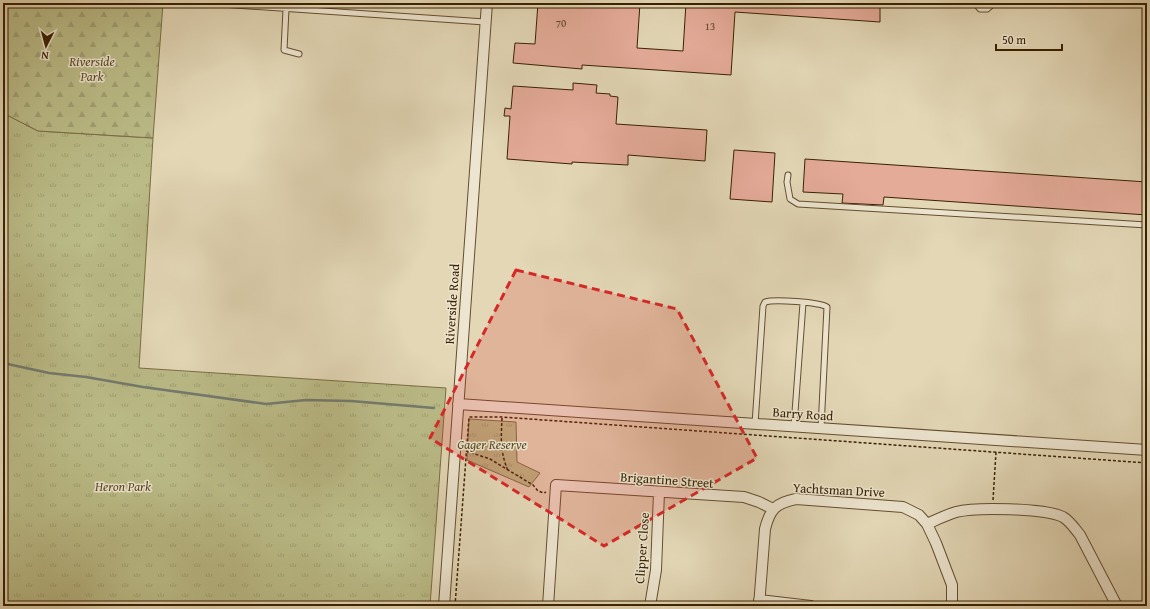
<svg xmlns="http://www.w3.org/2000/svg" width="1150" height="609" viewBox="0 0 1150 609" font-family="'Gentium Book Plus',serif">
<defs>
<pattern id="grass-tufts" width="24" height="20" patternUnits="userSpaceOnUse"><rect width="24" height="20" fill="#bbbc88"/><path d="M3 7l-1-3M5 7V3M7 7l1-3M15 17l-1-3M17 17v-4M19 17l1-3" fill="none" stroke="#a2a174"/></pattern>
<pattern id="forest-firs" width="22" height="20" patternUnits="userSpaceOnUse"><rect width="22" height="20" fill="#bbbc88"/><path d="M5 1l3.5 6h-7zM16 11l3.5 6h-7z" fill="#a2a174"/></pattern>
</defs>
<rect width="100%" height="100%" fill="#e3d7b6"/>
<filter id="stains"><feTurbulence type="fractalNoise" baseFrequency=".005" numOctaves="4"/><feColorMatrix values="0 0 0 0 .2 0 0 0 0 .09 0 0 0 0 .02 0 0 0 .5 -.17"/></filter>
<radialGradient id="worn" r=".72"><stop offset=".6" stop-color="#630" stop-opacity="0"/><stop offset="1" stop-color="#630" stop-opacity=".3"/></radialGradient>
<path fill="url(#grass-tufts)" stroke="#7a6e44" d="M3,113L38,131L153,138L139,368L446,388L430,606H3Z
M469,419L516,422L517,462L540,473L529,487L467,460Z"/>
<path fill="url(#forest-firs)" stroke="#7a6e44" d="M3,3H163L153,138L38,131L3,113Z"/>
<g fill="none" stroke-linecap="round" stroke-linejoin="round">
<path stroke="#737b6f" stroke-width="2.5" d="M3,363L49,373L86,377L143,387L266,404L306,400L351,401L434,408"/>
</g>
<path fill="#e5ab99" stroke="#392100" d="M538,3H640L637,48L683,51L686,3H830V5L862,7V3H880V22L735,12L731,75L582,65V69L513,63L515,43L535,44Z
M573,83L597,85L596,93L610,94V96L618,97L616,124L707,130L705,161L628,155V165L572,162V164L507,159L510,116H504L505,108L511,109L513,86L573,90Z
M734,150L775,153L772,202L730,199Z
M805,159L1147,182V215L884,197L883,205L842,203L843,194L803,192Z"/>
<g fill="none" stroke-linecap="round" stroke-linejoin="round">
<g stroke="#644e2e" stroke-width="7">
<path id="service" d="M206,3L485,22
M975,3L980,9H987L994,3
M286,9L284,50L299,54
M788,175L787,182L790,199L798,204L1147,225
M755,424L763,306L765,302C774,299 819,302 827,307L821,428
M794,426L803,303"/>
</g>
<g stroke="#644e2e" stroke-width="12">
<path id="minor" d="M458,404L1147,450
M927,524C936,520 946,515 956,512C975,507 1045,508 1063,517C1070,521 1075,529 1080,535L1117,606
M759,600L811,606
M444,606L487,3
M548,606L556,485L744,497L759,502L773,509
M650,606L656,570L659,492
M759,606L765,529C770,509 776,503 796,499L903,507L919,515L927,524L936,543L952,585V606"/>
</g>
<path stroke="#392100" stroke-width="1.5" stroke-dasharray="3 2" stroke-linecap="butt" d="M502,418C501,440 500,451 508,471
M466,451L490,459L533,485L538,491L544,493L546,492
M993,500L996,452
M455,606L469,417H502L1147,463"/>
<use href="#service" stroke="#ede5d0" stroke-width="5"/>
<use href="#minor" stroke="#ede5d0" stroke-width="10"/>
</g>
<path fill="#d62828" fill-opacity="0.2" stroke="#d62828" stroke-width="3" stroke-dasharray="8 5" stroke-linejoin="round" d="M516,270L677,309L757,458L604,546L430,438Z"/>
<g text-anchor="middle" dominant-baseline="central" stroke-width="3" stroke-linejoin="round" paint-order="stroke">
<g font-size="11" fill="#644426">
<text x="561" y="23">70</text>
<text x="710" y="26">13</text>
</g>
<g font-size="13" font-style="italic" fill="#5a4822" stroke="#ede5d0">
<text x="92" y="61">Riverside<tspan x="92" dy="15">Park</tspan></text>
<text x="492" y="444">Gager Reserve</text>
<text x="123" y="486">Heron Park</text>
</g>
<g font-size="13" fill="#392100" stroke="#ede5d0">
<text transform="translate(452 304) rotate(-86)">Riverside Road</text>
<text transform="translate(803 414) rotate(4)">Barry Road</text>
<text transform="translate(667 480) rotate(4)">Brigantine Street</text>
<text transform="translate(839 490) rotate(3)">Yachtsman Drive</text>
<text transform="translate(642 548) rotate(-86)">Clipper Close</text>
</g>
</g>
<rect width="1150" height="609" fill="none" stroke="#e3d7b6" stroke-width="16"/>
<rect x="4" y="4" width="1142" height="601" fill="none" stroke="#392100" stroke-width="2"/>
<rect x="8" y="8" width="1134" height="593" fill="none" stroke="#392100"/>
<g transform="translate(46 46) rotate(186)" stroke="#ede5d0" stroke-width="3" paint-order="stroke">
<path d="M0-3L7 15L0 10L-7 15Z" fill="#392100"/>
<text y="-6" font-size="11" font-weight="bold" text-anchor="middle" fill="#392100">N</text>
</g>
<path d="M996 44v6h66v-6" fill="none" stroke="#392100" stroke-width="2"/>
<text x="1002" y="44" font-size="12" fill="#392100" stroke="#ede5d0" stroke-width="3" paint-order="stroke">50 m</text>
<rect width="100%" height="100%" filter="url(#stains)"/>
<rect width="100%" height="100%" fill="url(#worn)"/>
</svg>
